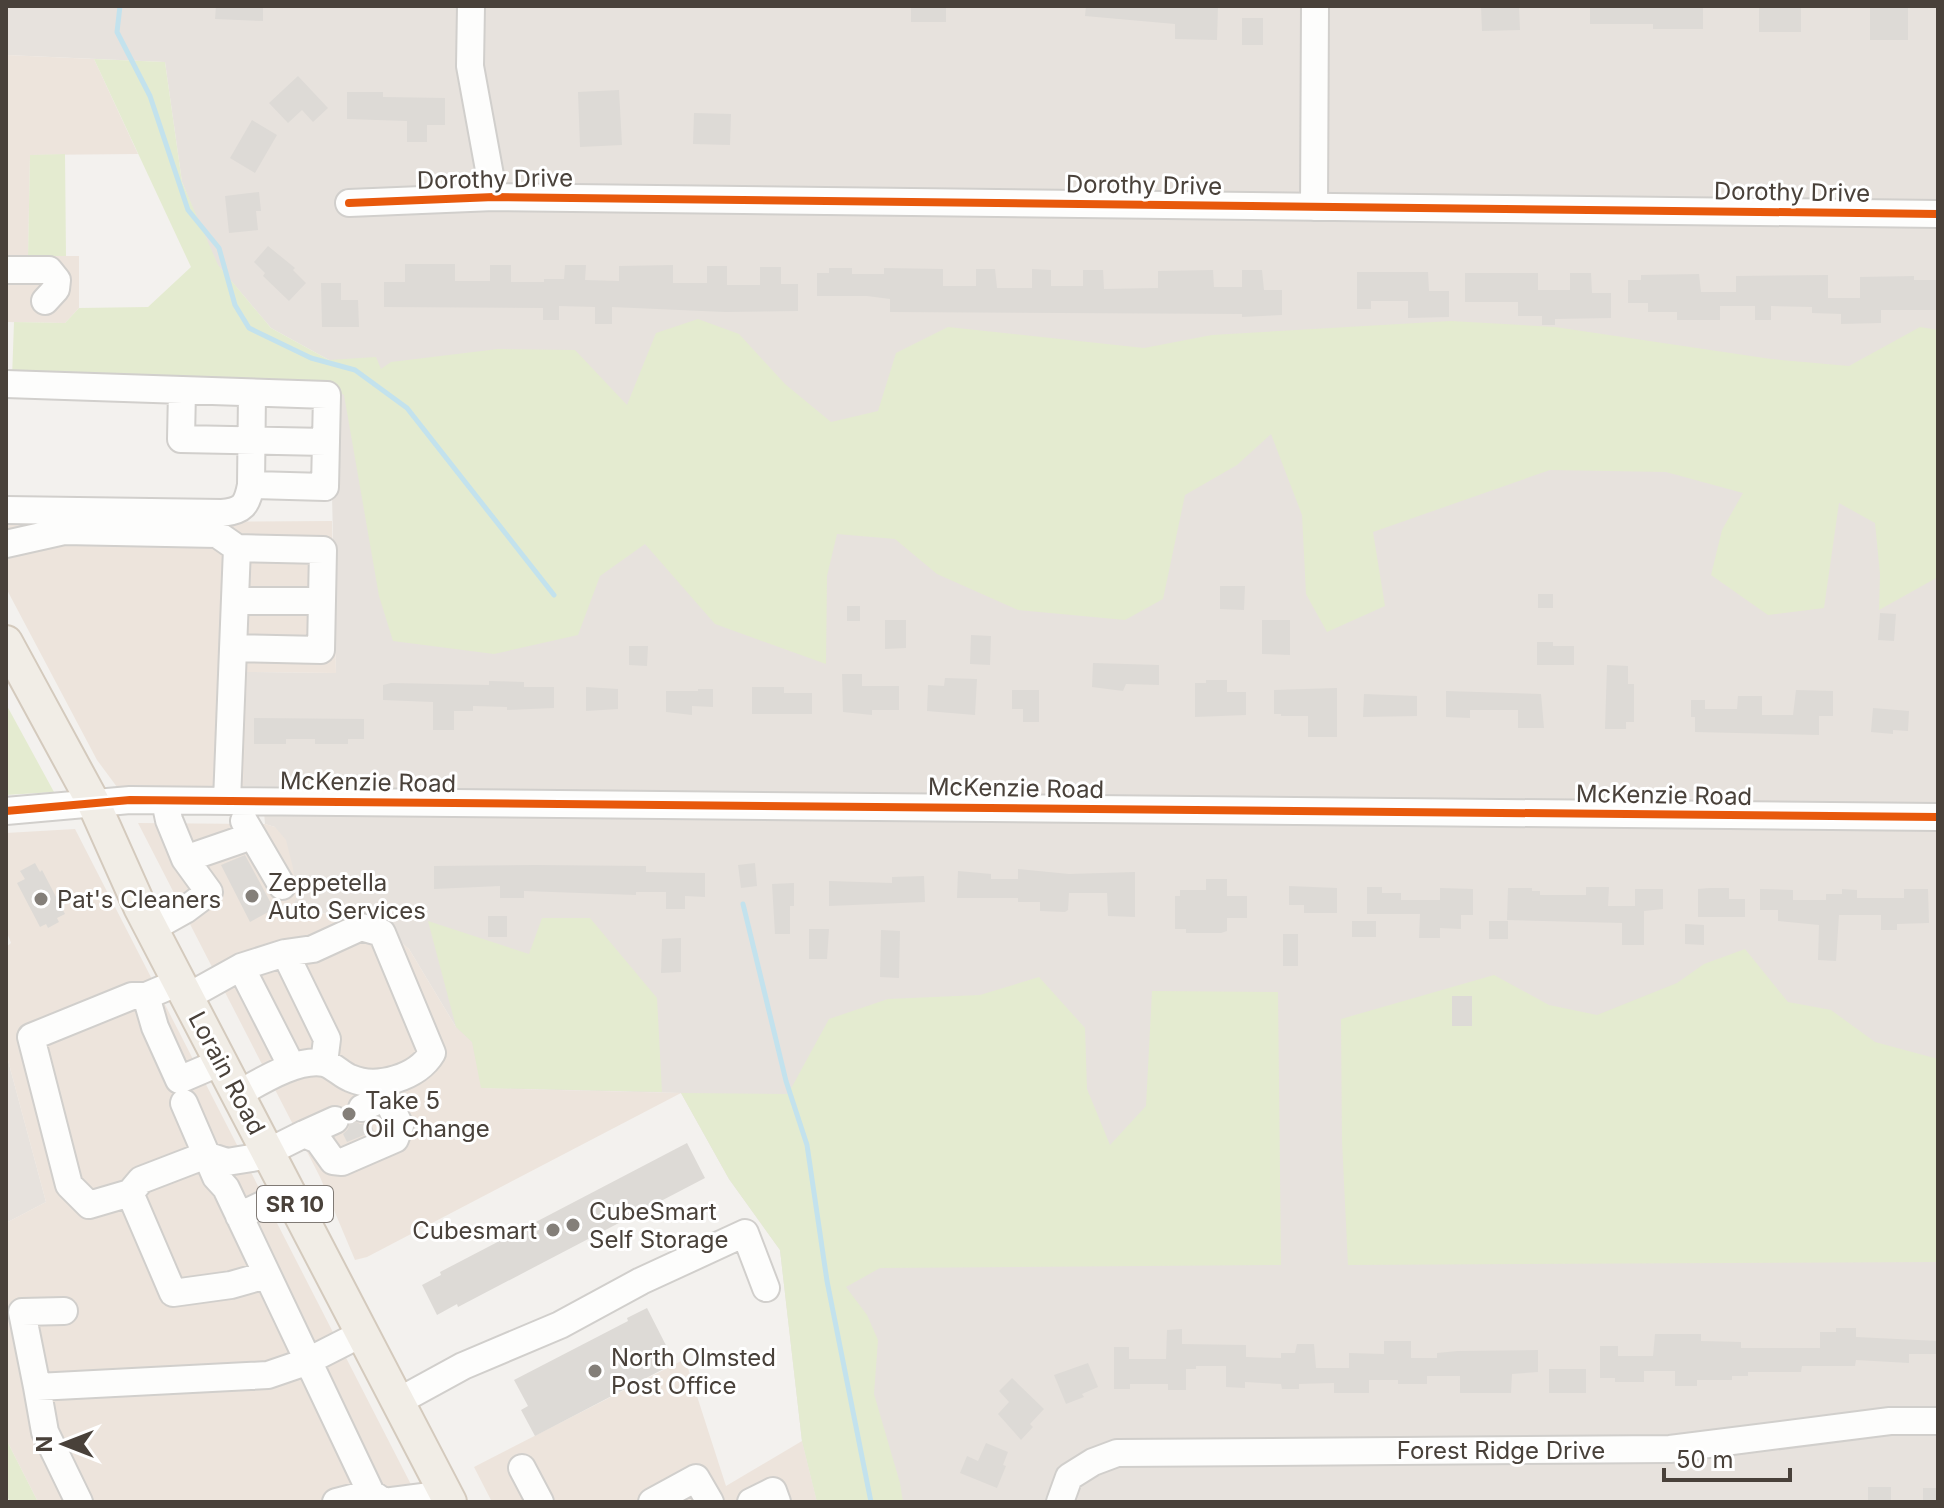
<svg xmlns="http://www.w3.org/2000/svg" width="1944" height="1508" viewBox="0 0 1944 1508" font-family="Inter,sans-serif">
<rect width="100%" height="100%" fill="#f3f1ee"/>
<path fill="#e7e2dd" d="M6,6H1938V808L920,798L242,786L247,672L336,673L329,360L271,328L215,262L182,182L165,62L6,55Z
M264,812L1938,826V1502H817L802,1441L780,1250L729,1179L681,1093L481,1088L456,1027L409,949L366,914L290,913L275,827L265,824Z
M6,1053L46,1202L6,1223Z"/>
<path fill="#ede4dc" d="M6,55L94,59L138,154L30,155L28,256H79V308L65,323L6,322Z
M332,521L336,673L247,672L243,795L145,794L117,787L97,760L6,588V523Z
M138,823L265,824L275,827L286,840L293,868L297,895L291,913L366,914L409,949L456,1027L472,1042L482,1088L681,1093L367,1257L355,1260L320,1177Z
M75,829L420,1502H38L6,1439V1223L46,1202L6,1053V947L11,943L6,930V833Z
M685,1359L726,1486L802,1441L817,1502H492L474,1467Z"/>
<path fill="#e4ebd0" d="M94,59L165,62L182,182L218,265L271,328L329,360L376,357L381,369L391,362L498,349L575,350L627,405L656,333L698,319L739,334L785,384L831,422L878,411L896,353L948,327L1144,348L1212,335L1451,321L1555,327L1771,359L1849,366L1920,327L1938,330V577L1879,610L1880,574L1875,523L1839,503L1824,608L1768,615L1711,575L1722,530L1743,493L1666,472L1550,470L1373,532L1385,606L1327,632L1306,594L1302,515L1271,434L1237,465L1185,495L1163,599L1125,620L1018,610L937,574L895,539L837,534L827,576L826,664L715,624L645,544L600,576L578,635L494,654L393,641L379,596L344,395L329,387L12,378L14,322L65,323L79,308L148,307L191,267Z
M65,154L66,256H28L30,155Z
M6,704L54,792L6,795Z
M542,918H590L657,998L662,1092L481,1088L472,1042L456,1027L428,921L529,954Z
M1745,949L1788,1002L1831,1010L1875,1042L1938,1059V1262L1348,1265L1342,1141L1341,1019L1494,975L1549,1005L1597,1015L1677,983L1704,964Z
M1039,977L1085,1028L1087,1089L1110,1145L1146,1106L1152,991L1278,992L1281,1265L880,1268L846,1287L867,1315L878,1340L874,1394L900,1483L903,1502H817L802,1441L780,1250L729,1179L681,1093L788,1094L829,1019L888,999L980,995Z
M6,1439L38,1502H10L6,1494Z"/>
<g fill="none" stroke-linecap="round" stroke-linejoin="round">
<path stroke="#c3e2ed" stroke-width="5" d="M120,6L117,32L150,96L188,210L219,248L235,305L249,328L311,358L355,370L407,408L554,595
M743,904L786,1081L807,1145L827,1281L871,1502"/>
</g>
<path fill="#dddad6" d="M216,6H263V21L215,19Z
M911,6H946V22H911Z
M1086,6H1218L1217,40L1175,39V24L1085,16Z
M1481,6H1519L1520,30L1482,31Z
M1590,6H1703V29H1653V24H1590Z
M1759,6H1801V32H1759Z
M1870,6H1908V40H1870Z
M1242,18H1263V45H1242Z
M298,76L328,108L313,122L302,110L288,123L269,103Z
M619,90L622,145L580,147L578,92Z
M347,92H383V97L445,98V125H427V142H407V121L347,119Z
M694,113L731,114L730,145L693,144Z
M252,120L277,135L255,173L230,158Z
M259,192L261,211H256L258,230L229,233L225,196Z
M268,246L295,268L293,270L306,283L289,301L263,276L265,273L254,262Z
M405,264H455V281H490V265H511V282H544V279H564L565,265H586L585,280L619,281V266L673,265V283H707V266H727V285H760V267H781V284H798V311L725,312L612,307V324H595V307L559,306V320H543V308L384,307V282H405Z
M829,268H852V274H884V268L943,269V286H976V269H995L997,288H1032V269L1051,270V286H1083V270H1103L1104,289L1158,288V271L1213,270L1214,287H1242V270H1262L1264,290H1282V315L1242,317V314L890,312V299L867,296H817V273H829Z
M1357,272H1428L1429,291H1449V317L1408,318V301H1371V309H1357Z
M1465,273H1538V290H1570V273H1591L1592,293H1611V318L1555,319V325H1542V316H1518V302H1465Z
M1699,274L1701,292H1736V276L1828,275V298H1860V277L1914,276V280H1936V310H1881V323L1841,324V314L1812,313V307L1771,306V320H1755V306H1720V320H1677V312H1648V303H1628V280H1641V275Z
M321,283H341V300H358L359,327H322Z
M1220,586H1245L1244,610L1220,609Z
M1538,594H1553V608H1538Z
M847,606H860V621H847Z
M1880,613L1896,614L1894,641L1878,640Z
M885,620H906V648L885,649Z
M1262,620H1290V655L1262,654Z
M971,635L991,636L990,665L970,664Z
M1537,642H1553V646H1574V665H1537Z
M629,646H648L647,666L629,665Z
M1093,663L1159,665V685L1126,684L1123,691L1092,687Z
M1607,665L1628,666V684H1634V722H1626V729H1605Z
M842,674H862V686H899V710H872V715L843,712Z
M945,678L977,679L975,715L927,711L928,685L944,686Z
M1206,680H1227V692H1246V715L1195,717V683H1206Z
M489,681L524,682V687H554V708L507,710V707L473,706V711H454V730H433V702L383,700V685L391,683L489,685Z
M586,687L618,689V709L586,711Z
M752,687H784V693H812V714H752Z
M1337,688V737H1308V716H1281V714H1274V690Z
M698,689H713V707L692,706V715L666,712V691H698Z
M1012,690H1039V722H1023V709H1012Z
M1796,690L1833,691V716H1819V735L1695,732V717H1691V700H1705V709H1737L1738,696H1762V715H1793Z
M1446,691L1541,694L1544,728H1518V710H1470V718L1446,717Z
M1364,694L1417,696V716L1363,717Z
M1873,708L1909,711L1908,731L1893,730V734L1871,732Z
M254,718L364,719V739H348V744H315V739H286V744H254Z
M245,855L274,909L250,922L221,865Z
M35,863L40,872L42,870L65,914L57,918L59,922L48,928L46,924L40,927L17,883L25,879L20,871Z
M755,863L757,886L741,888L738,865Z
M535,865L646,866V872L705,873V897L685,896V909H666V892H636V895L524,891V898H500V886L434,889V866Z
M1018,869L1069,874L1135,872V917L1108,916L1107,893H1069L1068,910L1065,912L1040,911V902H1018V898H957L958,871L991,874V879H1018Z
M924,876L925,902L829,906V881L892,883V877Z
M1206,879H1227V896H1247V918H1227V931L1221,933H1186V929H1175V896H1180V890H1206Z
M794,883V906H790V934H775L772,884Z
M1289,886L1337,888V913H1304V905H1289Z
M1367,887H1382V893H1401V900H1440V888L1473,889V915H1461V929L1440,928V938H1419L1420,914H1367Z
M1586,887H1609L1608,906H1635V889H1663V909L1644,911V945H1622V923L1507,920L1508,888H1532V891H1540V895H1586Z
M1710,888H1729V899H1745V917H1698V889Z
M1760,889L1793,890V900H1826V894H1842V889L1857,890V898H1904V889H1928L1929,923L1897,924V930H1881V915H1839L1836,961L1818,960L1819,925L1778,921V910H1760Z
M488,916H507V937H488Z
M1352,921H1376V937H1352Z
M1489,921H1508V939H1489Z
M1685,924L1704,925V945L1685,944Z
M809,929H829L827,959H809Z
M881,930L900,931L899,978L880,977Z
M1283,934H1298V966H1283Z
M681,938V972L661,973L662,939Z
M1452,996H1472V1026H1452Z
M351,1119L360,1124L370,1122L374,1131L347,1142L343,1134L348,1129Z
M687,1143L705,1178L458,1307L457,1304L437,1315L422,1285L441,1275L440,1272Z
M647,1308L675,1363L535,1436L521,1410L528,1406L514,1380L628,1321L627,1318Z
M1836,1328H1856V1337L1938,1341V1354H1909V1363L1856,1360L1855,1366H1802L1801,1372H1748V1376H1732V1380H1697V1386H1675V1371H1644V1382H1615V1378H1600V1346H1618V1356H1653L1655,1334H1701V1341L1741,1342V1348H1820V1332H1836Z
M1182,1329V1344L1246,1345V1357L1281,1358V1353H1295L1297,1344H1314L1316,1368H1349V1353L1384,1354V1341H1411V1358H1437V1353L1458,1351L1538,1350V1372L1512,1374L1511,1393H1460V1376H1427V1384H1398V1380H1369V1393H1334V1383L1299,1384V1389H1282L1281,1384L1245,1382V1388L1226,1387V1366H1196V1369H1186V1390H1168V1384H1130V1389H1114V1347H1129V1359H1166L1167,1330Z
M1088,1363L1098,1387L1082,1394L1084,1397L1066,1404L1054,1375Z
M1549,1369H1586V1393H1549Z
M1012,1378L1044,1409L1030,1424L1033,1427L1021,1440L998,1414L1009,1402L999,1391Z
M986,1443L1008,1452L1003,1465L1006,1466L997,1488L960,1473L967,1456L978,1461Z
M1868,1487H1891V1502H1868Z
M1923,1488H1938V1502H1923Z"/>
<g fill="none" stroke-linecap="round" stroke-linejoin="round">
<g stroke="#d1cfcc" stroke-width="30">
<path id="minor" d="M471,6L470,66L494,197
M349,203L494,197L1938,214
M1314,207L1315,6
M6,270H49L57,280L56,289L45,301
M6,384L327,395L325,487L251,485C247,505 243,511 222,513L6,510
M182,390L181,439L326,442
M251,485L252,393
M6,544L64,531L217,534L237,548
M235,601H322
M165,801L169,820L185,859L252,836
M227,801L237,548L323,550L321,650L234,648
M6,811L130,800L1938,817
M244,821L282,886
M151,929L185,910L209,892L185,859
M285,953L327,1039L324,1063
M241,967L292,1067
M179,982L146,996H132L31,1037L69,1185L89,1205L130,1193L173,1293L231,1285L266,1275
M146,996L155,1027L179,1080L221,1062
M187,997L241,967L285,953L313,949L361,927L382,933L432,1053C418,1077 377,1090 350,1078C342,1075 333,1065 324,1063C297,1058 260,1082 238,1094
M184,1103L216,1177L226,1188L371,1493
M304,1134L335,1120
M268,1152L304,1134L318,1140L333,1161L342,1162L395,1139L400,1126L386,1097L362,1108
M130,1193L141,1180L206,1155L227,1162L270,1155
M239,1216L289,1192
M64,1311L22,1312L37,1387L268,1375L306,1362L363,1333
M37,1387L45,1432L79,1502
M399,1401L463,1366L560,1325L641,1281L745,1233L766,1288
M522,1468L540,1502
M336,1502L371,1493L384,1502L446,1494
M652,1502L696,1478L710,1502
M751,1502L773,1491L777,1502
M1060,1502L1069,1477L1093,1462L1117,1453L1670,1449L1890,1421H1938"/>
</g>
<g stroke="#d4cabd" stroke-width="36">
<path id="major" d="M6,642L94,804L140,907L450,1502"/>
</g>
<use href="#minor" stroke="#fdfdfc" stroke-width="26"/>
<use href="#major" stroke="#f1ede6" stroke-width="32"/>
<g stroke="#fff" stroke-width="13">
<path id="cycleway" d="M349,203L494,197L1938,214
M6,811L130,800L1938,817"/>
</g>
<use href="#cycleway" stroke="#e8590c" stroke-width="8"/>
</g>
<g fill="#847f79" stroke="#fff" stroke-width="3">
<circle cx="252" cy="896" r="8"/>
<circle cx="41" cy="899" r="8"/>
<circle cx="349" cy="1114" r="8"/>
<circle cx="573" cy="1225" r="8"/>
<circle cx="553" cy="1230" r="8"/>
<circle cx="595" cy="1371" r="8"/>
</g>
<g text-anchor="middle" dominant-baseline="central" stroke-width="6" stroke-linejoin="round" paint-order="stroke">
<rect fill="#fff" stroke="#807a75" stroke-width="2" x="257" y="1186" width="76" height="36" rx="6"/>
<g font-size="22" font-weight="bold" fill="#49413a">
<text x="295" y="1204">SR 10</text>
</g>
<g font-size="24" fill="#49413a" stroke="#fff">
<text transform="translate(495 179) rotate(-1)">Dorothy Drive</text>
<text transform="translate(1144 185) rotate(1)">Dorothy Drive</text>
<text transform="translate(1792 192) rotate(1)">Dorothy Drive</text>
<text transform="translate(368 782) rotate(1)">McKenzie Road</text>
<text transform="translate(1016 788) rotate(1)">McKenzie Road</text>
<text transform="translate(1664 795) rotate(1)">McKenzie Road</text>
<text transform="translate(227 1073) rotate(62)">Lorain Road</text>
<text x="1501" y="1450">Forest Ridge Drive</text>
</g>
<g font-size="24" fill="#49413a" stroke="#fff" text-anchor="start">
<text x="268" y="882">Zeppetella<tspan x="268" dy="28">Auto Services</tspan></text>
<text x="57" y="899">Pat's Cleaners</text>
<text x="365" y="1100">Take 5<tspan x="365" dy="28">Oil Change</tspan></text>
<text x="589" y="1211">CubeSmart<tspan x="589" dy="28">Self Storage</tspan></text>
<text x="537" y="1230" text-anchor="end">Cubesmart</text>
<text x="611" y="1357">North Olmsted<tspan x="611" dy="28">Post Office</tspan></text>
</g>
</g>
<rect width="1944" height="1508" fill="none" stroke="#49413a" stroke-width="16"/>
<g transform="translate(64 1444) rotate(270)" stroke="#ffffff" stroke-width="6" paint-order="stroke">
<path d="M0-6L14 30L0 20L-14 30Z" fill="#49413a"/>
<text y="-12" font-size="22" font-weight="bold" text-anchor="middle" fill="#49413a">N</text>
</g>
<path d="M1664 1468v12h126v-12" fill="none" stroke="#49413a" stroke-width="4"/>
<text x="1676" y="1468" font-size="24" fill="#49413a" stroke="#ffffff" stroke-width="6" paint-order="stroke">50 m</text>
</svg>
